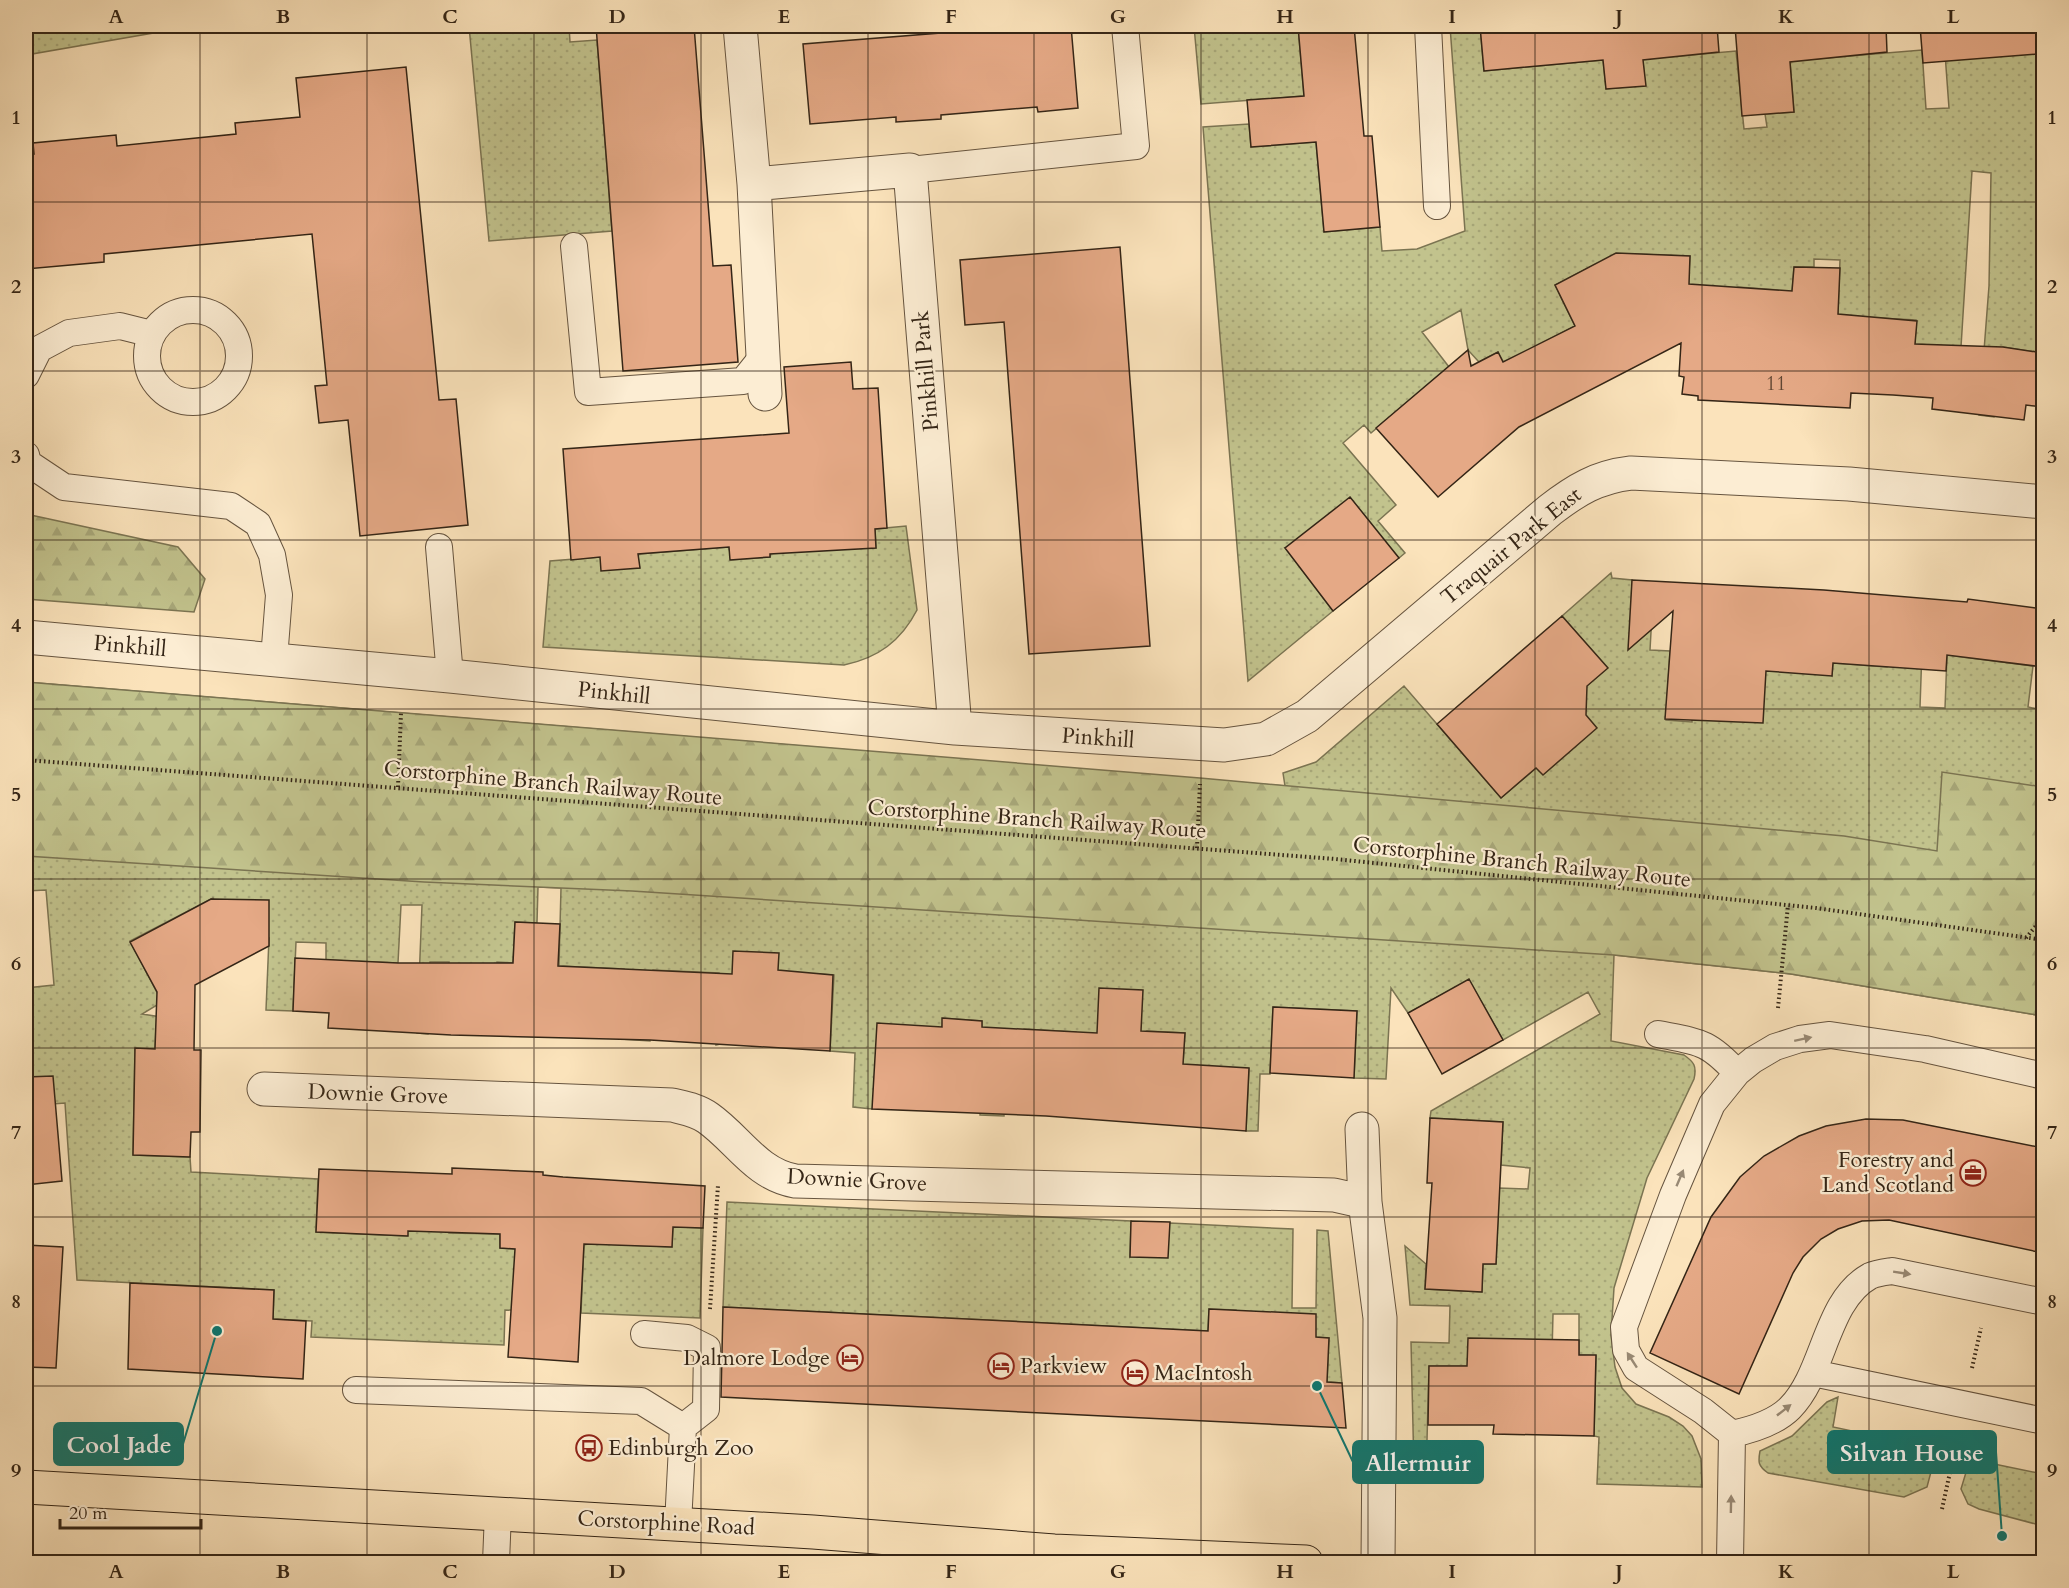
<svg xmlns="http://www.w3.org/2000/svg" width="2069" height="1588" viewBox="0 0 2069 1588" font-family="Cardo,serif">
<defs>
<pattern id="grass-dots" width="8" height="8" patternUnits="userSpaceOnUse" patternTransform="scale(1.5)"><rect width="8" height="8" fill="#c2c38d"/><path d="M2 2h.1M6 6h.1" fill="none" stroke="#a7a779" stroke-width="1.8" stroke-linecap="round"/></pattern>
<pattern id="forest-firs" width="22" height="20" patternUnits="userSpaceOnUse" patternTransform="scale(1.5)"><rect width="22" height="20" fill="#c2c38d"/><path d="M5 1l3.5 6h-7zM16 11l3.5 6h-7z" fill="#a7a779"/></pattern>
</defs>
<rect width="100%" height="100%" fill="#fbe3bb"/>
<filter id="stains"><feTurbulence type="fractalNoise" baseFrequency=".00333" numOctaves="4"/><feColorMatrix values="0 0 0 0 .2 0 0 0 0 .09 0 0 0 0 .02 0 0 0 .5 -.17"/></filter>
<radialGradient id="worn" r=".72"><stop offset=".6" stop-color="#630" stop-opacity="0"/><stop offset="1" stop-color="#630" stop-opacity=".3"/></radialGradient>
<path fill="url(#grass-dots)" stroke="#7b7452" stroke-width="1.5" d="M26,26H194L26,55Z
M469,26H569L570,42L597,40L612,231L489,241Z
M1194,26H1298L1304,96L1201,104Z
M1450,26H1480L1484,71L1603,60L1606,89L1645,85L1640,26H1666L1669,57L1736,51L1744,129L1767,127L1765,114L1794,112L1790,61L1922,50L1926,109L1949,108L1943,26H1961V35L2043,30V353L2003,347L1994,417L1979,415L1989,286L1991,173L1972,171L1961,347L1915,344L1916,320L1878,318L1837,338L1840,260L1814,259V267H1794L1790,319L1777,318L1778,290L1738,287L1687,309L1690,256L1632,254L1598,263L1555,285L1575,326L1504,363L1498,352L1479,362L1468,350L1461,310L1422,332L1449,367L1371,433L1364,425L1343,443L1396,505L1378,521L1405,553L1399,558L1285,548L1333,611L1248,681L1203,127L1249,124L1251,147L1316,142L1324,232L1380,227L1382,251L1417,249L1465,231Z
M906,526L917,610C901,641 878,658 844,665L543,647L550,561L600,557L639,568L638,554L729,547L731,560L770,557V544L876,548L875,529Z
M1611,573L1612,578L1632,580L1631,612L1652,614L1650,650L1670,651L1666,720L1692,722L1694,690L1769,620L1832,676L1833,663L1887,667L1922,650L1920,707L1945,708L1947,655L2033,666L2028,707L2043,710V1016L1791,974L1614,955L1611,1041L1684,1055C1694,1062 1697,1066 1694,1079L1647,1178L1614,1288L1611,1335L1615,1367L1622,1388L1636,1404L1669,1417L1683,1426L1692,1436L1701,1459L1702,1487L1597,1484L1599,1437L1594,1436L1596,1356L1579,1355V1314H1553L1552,1354L1467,1366H1429L1426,1477L1414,1470L1411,1342L1449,1343L1450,1306L1410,1305L1405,1246L1426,1264L1425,1289L1482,1292L1483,1264H1496L1499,1188L1528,1189L1530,1168L1501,1165L1503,1122L1430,1118L1431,1111L1600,1014L1588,992L1503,1040L1469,980L1408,1013L1391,988L1386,1079L1354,1078L1357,1011L1273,1007L1270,1074H1260L1258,1131H1246L1249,1069L1183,1065L1185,1033L1147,1031L1096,1059L1076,1032L1024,1029L1007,1054L1004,1116L980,1115L982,1021L943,1018L940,1050L872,1109L853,1107L855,1053L830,1051L834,975L818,974L817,985L724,980L721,1044L716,1045L719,973L653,970L650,1041L621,1039L624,969L559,966L561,888L538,887L537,923L515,922L513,963L497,962L496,975L448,973L449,962H430L428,1034L417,1033L422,905H401L398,963L326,960V943L296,942L293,1011L266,1010L269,938H234L213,898L130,941L162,1002L142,1014L194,1022V1027L156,1026L155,1049H135L133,1155L190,1157L191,1172L318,1179L316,1232L407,1236L408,1219L450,1215L449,1233L500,1234V1248L519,1249L556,1312L505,1310L504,1345L311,1337L312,1321L273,1319L274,1290L77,1280L65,1103L26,1106V988L54,985L46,890L26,891V682L1285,786L1283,773L1316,762L1404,686L1501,798L1536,768L1572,699L1607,668L1562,616Z
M675,1185H683L681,1227L703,1228L700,1318L581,1313L584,1243L672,1247Z
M727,1202L1131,1221L1130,1257L1170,1223L1293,1229L1292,1308H1316L1317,1230L1328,1231L1342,1383L1327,1382L1329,1338L1266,1335L1236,1310L1209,1309L1208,1331L723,1307Z
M1838,1397L1833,1427L1937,1449L1927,1487L1904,1497L1768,1473C1758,1466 1758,1462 1760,1451L1792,1436L1827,1402Z
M1970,1459L2043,1474V1526L1979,1509L1968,1504L1961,1489Z"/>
<path fill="url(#forest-firs)" stroke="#7b7452" stroke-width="1.5" d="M26,514L178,547L205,579L194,612L26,599Z
M26,682L1200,778L1844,836L1937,851L1942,772L2043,787V1016L1791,974L1614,955L632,891L424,882L26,856Z"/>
<path fill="#e5a986" stroke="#342516" stroke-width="1.5" d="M596,26H694L713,266L731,265L738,362L623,371Z
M977,26H1071L1078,108L1038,112L1037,107L941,115V119L896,122V117L810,124L803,44L978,30Z
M1298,26H1354L1364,136H1372L1380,227L1324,232L1316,142L1251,147L1247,100L1304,96Z
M1480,26H1717L1719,52L1643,60L1646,86L1606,89L1603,60L1484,71Z
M1735,26H1886L1887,52L1790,62L1794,112L1742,116Z
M1920,26H2036L2037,54L1923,63Z
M406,67L439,400L456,399L468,525L360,536L348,420L319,423L315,386L327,385L312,234L104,254V262L26,269V155L34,154L33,143L116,135L117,146L236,134L235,123L300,117L296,78Z
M1120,247L1150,646L1029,654L1004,322L965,325L960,260Z
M1616,253L1690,256L1689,284L1792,291L1794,267L1840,268L1838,314L1917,321L1915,344L2003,347L2043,353V407L2026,405L2024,420L1932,409L1933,398L1893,395L1851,393L1850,408L1698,400V396L1682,394L1684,377L1679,376L1681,343L1519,427L1438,497L1376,428L1468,350L1471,366L1498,352L1503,362L1575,326L1555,285Z
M851,362L853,389L878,388L887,528L875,529L876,548L770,554V557L730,560L729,547L638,554L640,568L601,571L600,557L571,560L563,449L789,433L784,367Z
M1350,497L1399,558L1333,611L1285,548Z
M1632,580L1824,590L1967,602L1968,599L2043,609V667L1947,655L1946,671L1833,663L1832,676L1766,671L1763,723L1665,719L1673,611L1628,650Z
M1562,616L1608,668L1587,686L1586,715L1597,728L1543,775L1536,768L1501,798L1437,724Z
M211,899L269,900V946L195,985L194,1050H201L200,1132H191L190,1157L133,1155L135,1048L155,1049L157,992L130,942Z
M515,922L560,924L558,966L732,974L733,951L779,953L778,970L833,975L830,1051L650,1040L451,1035L328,1028L329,1013L293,1011L295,958L398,963H513Z
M1469,979L1503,1040L1442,1074L1408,1013Z
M1099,988L1143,990L1141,1031L1185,1033L1183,1064L1249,1068L1246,1131L1046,1116L872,1109L877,1023L942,1027V1018L982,1021V1027L1097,1033Z
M1273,1007L1357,1011L1354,1078L1270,1073Z
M53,1076L62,1181L26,1185V1077Z
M1430,1118L1503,1122L1496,1264H1483L1482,1292L1425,1289L1432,1183H1427Z
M1866,1119L1903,1120L2043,1148V1253L1889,1220L1862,1221L1838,1229L1821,1239L1803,1257L1793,1273L1739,1394L1650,1353L1711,1217L1740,1177L1764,1156L1799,1136L1826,1126Z
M452,1168L543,1172V1175L563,1177L705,1186L703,1228L673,1227L672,1247L584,1244L578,1362L508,1357L515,1249L500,1248V1234L408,1231V1236L316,1232L319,1169L452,1174Z
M1131,1221L1170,1222L1168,1258L1130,1257Z
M26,1245L63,1247L56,1368L26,1367Z
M130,1283L274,1290L273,1319L306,1321L303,1379L128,1369Z
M723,1307L1208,1331L1209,1309L1316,1314V1337L1329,1338L1327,1382L1342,1383L1346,1428L721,1397Z
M1468,1338L1579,1340V1355H1596L1594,1436L1493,1434L1494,1425H1428L1429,1366H1467Z"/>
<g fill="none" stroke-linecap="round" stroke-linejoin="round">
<g stroke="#66543f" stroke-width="28">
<path id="lane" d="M1428,26L1437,206
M910,170L1136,146L1125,26
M574,246L588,392L743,381L763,356
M147 356a46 46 0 1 1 92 0a46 46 0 1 1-92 0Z
M26,375L39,349L69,333L120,326L152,334
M26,455L28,463L64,487L231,506L258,524L272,555L279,595L274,659
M439,547L450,676
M1658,1034C1699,1042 1708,1041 1737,1073
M644,1334L687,1338L707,1348L706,1409L683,1427
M1813,1373L2044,1421
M356,1390L641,1401L683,1427L678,1524
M1732,1434C1751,1430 1775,1423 1790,1408C1825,1373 1825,1301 1870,1276C1876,1273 1885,1272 1892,1271L2044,1302
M496,1562L498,1513
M1730,1562L1732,1434L1703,1411L1636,1368L1626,1350L1624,1327L1673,1195L1712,1104L1737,1073L1753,1060L1775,1047L1800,1039L1830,1035L1925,1049L2044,1076"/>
</g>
<g stroke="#66543f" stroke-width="35">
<path id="street" d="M740,26L754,184L765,394
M754,184L910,170L955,728
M26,637L450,676L955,728L1224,745L1266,739L1307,716L1550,510C1576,490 1597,477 1631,473L1849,484L2044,502
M264,1089L672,1105C684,1108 697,1110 708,1118C738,1139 756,1174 795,1181L1334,1195L1365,1202L1380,1318L1378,1562
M1362,1129L1365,1202"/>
</g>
<g stroke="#342516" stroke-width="35">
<path id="primary" d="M26,1487L813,1532L1054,1551L1306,1562"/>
</g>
<path stroke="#342516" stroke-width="4" stroke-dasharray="1.5 3" stroke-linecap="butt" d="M26,760L1335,859L1816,908L2044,940
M398,787L401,713
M1197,848L1200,784
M2026,938L2044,916
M1778,1008L1788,905
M710,1309L718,1185
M1972,1368L1981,1328
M1942,1509L1957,1440"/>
<use href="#lane" stroke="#fcedd3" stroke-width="26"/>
<use href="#street" stroke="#fcedd3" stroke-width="33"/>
<use href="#primary" stroke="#fbe3bb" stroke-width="33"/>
</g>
<defs><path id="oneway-solid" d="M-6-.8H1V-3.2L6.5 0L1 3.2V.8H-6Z" transform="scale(1.5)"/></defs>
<g fill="#988974">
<use href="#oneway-solid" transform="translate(1803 1039) rotate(-12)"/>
<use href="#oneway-solid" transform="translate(1680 1178) rotate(-67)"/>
<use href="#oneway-solid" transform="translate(1902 1273) rotate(9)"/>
<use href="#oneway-solid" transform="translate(1632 1360) rotate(-123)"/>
<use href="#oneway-solid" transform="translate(1784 1410) rotate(-38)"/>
<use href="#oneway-solid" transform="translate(1731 1504) rotate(-89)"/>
</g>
<path fill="none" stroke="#342516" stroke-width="1.5" stroke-opacity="0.55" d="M200,26V1562M367,26V1562M534,26V1562M701,26V1562M868,26V1562M1034,26V1562M1201,26V1562M1368,26V1562M1535,26V1562M1702,26V1562M1869,26V1562M26,202H2044M26,371H2044M26,540H2044M26,709H2044M26,879H2044M26,1048H2044M26,1217H2044M26,1386H2044"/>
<defs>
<g id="office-ring" transform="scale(1.35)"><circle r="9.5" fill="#fcedd3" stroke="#8f2418" stroke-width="1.5"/><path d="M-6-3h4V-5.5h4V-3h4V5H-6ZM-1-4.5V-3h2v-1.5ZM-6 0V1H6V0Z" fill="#8f2418"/></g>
<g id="hotel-ring" transform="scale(1.35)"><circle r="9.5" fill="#fcedd3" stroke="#8f2418" stroke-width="1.5"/><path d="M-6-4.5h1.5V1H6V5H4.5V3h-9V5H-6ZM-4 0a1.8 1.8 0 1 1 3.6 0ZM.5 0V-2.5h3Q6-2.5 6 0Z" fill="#8f2418"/></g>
<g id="bus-ring" transform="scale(1.35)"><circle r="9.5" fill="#fcedd3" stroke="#8f2418" stroke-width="1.5"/><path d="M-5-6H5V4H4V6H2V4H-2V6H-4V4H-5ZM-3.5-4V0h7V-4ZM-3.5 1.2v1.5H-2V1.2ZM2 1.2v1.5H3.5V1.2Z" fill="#8f2418"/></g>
</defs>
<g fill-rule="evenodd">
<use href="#office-ring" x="1973" y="1173"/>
<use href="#hotel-ring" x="850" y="1358"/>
<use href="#hotel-ring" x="1001" y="1366"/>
<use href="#hotel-ring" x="1135" y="1373"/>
<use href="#bus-ring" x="589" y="1448"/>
</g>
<g text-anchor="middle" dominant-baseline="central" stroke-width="4.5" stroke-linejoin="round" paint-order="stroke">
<g font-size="20" fill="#604632">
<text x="1776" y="383">11</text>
</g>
<g font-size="22" fill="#342516" stroke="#fcedd3">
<text transform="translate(926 371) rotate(-95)">Pinkhill Park</text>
<text transform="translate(1511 546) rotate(-39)">Traquair Park East</text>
<text transform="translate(130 646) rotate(5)">Pinkhill</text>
<text transform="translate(614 693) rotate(6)">Pinkhill</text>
<text transform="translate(1098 738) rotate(4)">Pinkhill</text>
<text transform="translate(553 783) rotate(5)">Corstorphine Branch Railway Route</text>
<text transform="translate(1037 819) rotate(4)">Corstorphine Branch Railway Route</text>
<text transform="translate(1522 862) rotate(6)">Corstorphine Branch Railway Route</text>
<text transform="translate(378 1094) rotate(2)">Downie Grove</text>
<text transform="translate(857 1180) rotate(3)">Downie Grove</text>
<text transform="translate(666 1523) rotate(3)">Corstorphine Road</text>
</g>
<g font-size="22" fill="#342516" stroke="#fcedd3" text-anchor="start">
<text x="1954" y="1160" text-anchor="end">Forestry and<tspan x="1954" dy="25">Land Scotland</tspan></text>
<text x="830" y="1358" text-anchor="end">Dalmore Lodge</text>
<text x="1020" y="1366">Parkview</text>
<text x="1154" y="1373">MacIntosh</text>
<text x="608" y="1448">Edinburgh Zoo</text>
</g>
</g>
<path fill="none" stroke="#0f766e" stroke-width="2" d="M217 1331L183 1444M2002 1536L1996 1452M1317 1386L1353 1462"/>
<g fill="#0f766e" stroke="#fcedd3" stroke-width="2">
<circle cx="217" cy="1331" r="6"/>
<circle cx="2002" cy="1536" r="6"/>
<circle cx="1317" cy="1386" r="6"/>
</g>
<g fill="#0f766e" stroke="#0f766e" stroke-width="2">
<rect x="54" y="1423" width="129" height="42" rx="6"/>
<rect x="1828" y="1431" width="168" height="42" rx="6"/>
<rect x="1353" y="1441" width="130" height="42" rx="6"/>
</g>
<g font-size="24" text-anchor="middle" font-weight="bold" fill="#fff">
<text x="119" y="1453">Cool Jade</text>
<text x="1912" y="1461">Silvan House</text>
<text x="1418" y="1471">Allermuir</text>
</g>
<rect width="2069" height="1588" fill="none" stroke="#fbe3bb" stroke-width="66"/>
<path d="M60 1519v9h141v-9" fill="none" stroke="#342516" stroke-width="3"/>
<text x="69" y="1519" font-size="18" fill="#342516" stroke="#fcedd3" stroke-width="4.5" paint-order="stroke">20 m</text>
<rect x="33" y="33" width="2003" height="1522" fill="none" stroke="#342516" stroke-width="2"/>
<g font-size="20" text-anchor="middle" font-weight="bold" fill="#342516">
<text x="116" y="23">A</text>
<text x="283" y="23">B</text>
<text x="450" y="23">C</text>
<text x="617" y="23">D</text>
<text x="784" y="23">E</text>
<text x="951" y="23">F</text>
<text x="1118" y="23">G</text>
<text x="1285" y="23">H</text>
<text x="1452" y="23">I</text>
<text x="1619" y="23">J</text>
<text x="1786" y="23">K</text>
<text x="1953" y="23">L</text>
<text x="16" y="124">1</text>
<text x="2052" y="124">1</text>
<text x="16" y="293">2</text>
<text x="2052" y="293">2</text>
<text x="16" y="463">3</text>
<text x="2052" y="463">3</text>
<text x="16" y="632">4</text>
<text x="2052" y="632">4</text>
<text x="16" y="801">5</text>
<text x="2052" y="801">5</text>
<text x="16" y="970">6</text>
<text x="2052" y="970">6</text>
<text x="16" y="1139">7</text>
<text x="2052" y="1139">7</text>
<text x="16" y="1308">8</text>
<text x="2052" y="1308">8</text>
<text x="16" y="1477">9</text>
<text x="2052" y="1477">9</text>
<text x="116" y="1578">A</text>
<text x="283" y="1578">B</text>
<text x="450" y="1578">C</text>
<text x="617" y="1578">D</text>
<text x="784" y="1578">E</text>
<text x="951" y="1578">F</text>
<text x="1118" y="1578">G</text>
<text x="1285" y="1578">H</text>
<text x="1452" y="1578">I</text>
<text x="1619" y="1578">J</text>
<text x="1786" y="1578">K</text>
<text x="1953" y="1578">L</text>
</g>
<rect width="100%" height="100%" filter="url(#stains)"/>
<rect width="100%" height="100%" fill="url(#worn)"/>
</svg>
